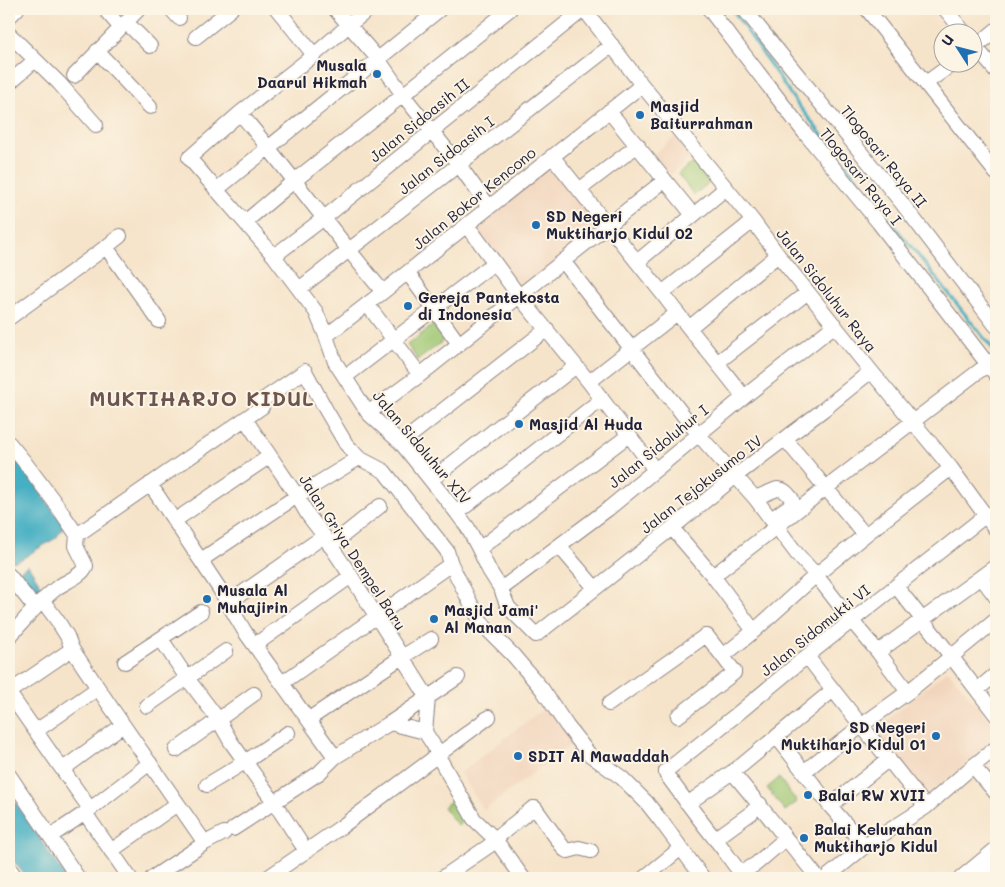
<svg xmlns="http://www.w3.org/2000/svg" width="1005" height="887" viewBox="0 0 1005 887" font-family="Mali,sans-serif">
<rect width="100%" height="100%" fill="#fcf5e5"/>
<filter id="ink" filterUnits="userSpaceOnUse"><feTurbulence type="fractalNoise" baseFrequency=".02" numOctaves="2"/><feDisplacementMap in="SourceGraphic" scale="10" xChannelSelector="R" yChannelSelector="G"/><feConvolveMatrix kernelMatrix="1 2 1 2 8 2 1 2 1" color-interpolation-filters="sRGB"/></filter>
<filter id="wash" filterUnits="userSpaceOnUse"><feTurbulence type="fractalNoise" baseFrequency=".0096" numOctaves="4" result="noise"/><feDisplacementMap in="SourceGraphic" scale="20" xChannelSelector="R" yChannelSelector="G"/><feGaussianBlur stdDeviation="1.12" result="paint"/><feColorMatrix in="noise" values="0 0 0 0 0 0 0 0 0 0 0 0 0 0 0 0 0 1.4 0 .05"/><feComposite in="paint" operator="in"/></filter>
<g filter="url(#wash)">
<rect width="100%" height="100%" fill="#f6e4ca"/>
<path fill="#f2d5bd" d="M677,135L694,156L670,175L653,155Z
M550,161L601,225L521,289L470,225Z
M948,670L996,729V740L925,797L872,732Z
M547,706L574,742L484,810L460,773Z"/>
<path fill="#9fc773" stroke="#607457" d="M694,161L710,182L694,195L678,174Z
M435,324L446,339L418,360L407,345Z
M779,778L797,802L785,811L767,788Z
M456,797L470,816L458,826L443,807Z"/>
<path fill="#45afc3" stroke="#34687f" d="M9,447L64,526L56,538L39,548L22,559L13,562L9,557Z
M28,565L42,587L39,590L32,593L26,585L18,572Z
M9,792L55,862L67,878H27L9,855Z"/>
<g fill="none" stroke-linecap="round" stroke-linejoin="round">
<path stroke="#45afc3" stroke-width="3" d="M732,9L795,101L996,353"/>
</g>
</g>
<g filter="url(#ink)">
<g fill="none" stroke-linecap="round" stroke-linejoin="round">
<g stroke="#8c8382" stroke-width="16">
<path id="minor" d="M106,9L108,13L120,27
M171,9L179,18
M277,9L314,55
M335,9L378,59L403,95L459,165L489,207
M369,9L349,25L314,55L240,113L189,158L274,256L316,312L326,336L335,362L368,413L401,443L457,513L468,528L479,549L489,570L501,589L508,607L536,635L672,528L742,471L823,410L871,371
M584,9L642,85L753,221L778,255L871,371L951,468L996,530
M709,9L804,132L879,223L996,375
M744,9L901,202L996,326
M867,9L996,173
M945,9L964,32
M9,17L17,9
M126,22L150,46
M9,34L59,83L96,125
M196,37L231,9
M972,43L996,71
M972,50L996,30
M97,51L150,107
M74,76L139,9
M9,83L35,60
M926,83L955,62
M609,111L693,215
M240,113C289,172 334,233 383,292
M552,156L662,293C688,328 717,362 744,397
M216,190L440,9
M579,190L638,145
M245,222L294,181L403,95L510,9
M467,225L519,296L589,382L655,470
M106,247L120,236
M274,256L324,218L584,9
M563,261L698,434L755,498L797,554L816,575L851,620L878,652L908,692
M637,262L726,188
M408,273L459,344
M299,289L612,45
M662,293L753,221
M367,304L420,375
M9,318L106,247L159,321
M689,328L778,255
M326,336L383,292L642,85
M718,362L808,292
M345,377L494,263
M589,382L677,313
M368,413L420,375L665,180
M245,419L297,496L308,515L324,536L351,576L428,698L425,732L434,746L438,756L474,819L495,839L523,878
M785,439L865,535
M9,443L23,460L56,504L77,535L76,546L86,566C82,576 67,581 58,587C39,601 25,620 9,637
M401,443L547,329
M431,480L576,366
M150,484L219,588L245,632L335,757
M755,498L777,489C785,489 788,494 792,499L791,505L778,514
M457,513L602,399
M174,521L270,456
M672,528L713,576L754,631
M77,535L262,407L261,401L305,371L326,410L346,444L359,458L384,471L447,551L451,564L470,602L478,617L486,628L513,655L542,689L567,726L589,754L622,778L647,803L661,821L703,878
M330,546L380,506
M559,546L595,588
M479,549L629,435
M201,560L297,496L359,458
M9,575L35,608
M713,576L826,488L996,358
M981,577L996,597
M896,586L951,656L996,715
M501,589L608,509L744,397L835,325
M42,600L57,620L67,636L72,649L108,703L205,843
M228,603L324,536
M161,639L187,678L218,719L231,742L274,802L306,851
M255,645L351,576
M878,652L996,566
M723,656L754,631L816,575L865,535L951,468
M807,656C845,707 887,756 926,807
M125,662L201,612
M282,683L451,564
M977,690L996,674
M9,692L72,649
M9,693L90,809
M609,704L705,636H707L734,671V673L678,716
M147,706L226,651
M309,719L402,657L431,639
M390,723L425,732
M36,731L98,688
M777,737L830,806L865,846
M176,750L254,694
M973,766L996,793
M63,769L123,725
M805,771L862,725L908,692L996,620
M732,772C762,807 789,843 818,878
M9,775L78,878
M207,785L245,762L288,733
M686,802L688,801L690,802L742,765L833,690
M830,806L889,759
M85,813L130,878
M233,829L319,773L335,757L390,723L458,677
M51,836L85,813L150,763
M715,839L751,813L760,804
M785,839L756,864L741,873C731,862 725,850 715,839C698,818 682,796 666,774V771L736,715L807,656L985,516
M111,851L177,804
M9,868L16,878
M152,878L205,843L224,833
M267,878L341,827L489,717
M442,878L489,846L495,839L533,808H535L565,850L568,851L579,848L591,851
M644,878L681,848
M826,878L865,846L926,807L973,766L996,748
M961,878L996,849
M981,878L996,866"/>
</g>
<use href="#minor" stroke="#fff" stroke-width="14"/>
</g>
</g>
<g fill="#1f6fb2" stroke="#fcf5e5" stroke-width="2">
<circle cx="377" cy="74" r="5"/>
<circle cx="640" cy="115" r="5"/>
<circle cx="536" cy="225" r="5"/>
<circle cx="408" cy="306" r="5"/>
<circle cx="519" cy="424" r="5"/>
<circle cx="207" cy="599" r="5"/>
<circle cx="434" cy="619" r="5"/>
<circle cx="936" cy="736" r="5"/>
<circle cx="518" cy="756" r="5"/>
<circle cx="808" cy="795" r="5"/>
<circle cx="804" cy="838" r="5"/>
</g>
<g text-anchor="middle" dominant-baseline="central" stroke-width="4" stroke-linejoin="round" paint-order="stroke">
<g font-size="15" font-weight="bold" fill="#22223b" stroke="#fcf5e5" text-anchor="start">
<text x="367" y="65" text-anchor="end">Musala<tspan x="367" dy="17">Daarul Hikmah</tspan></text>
<text x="650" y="106">Masjid<tspan x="650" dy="17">Baiturrahman</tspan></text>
<text x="546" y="216">SD Negeri<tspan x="546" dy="17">Muktiharjo Kidul 02</tspan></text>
<text x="418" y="297">Gereja Pantekosta<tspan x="418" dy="17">di Indonesia</tspan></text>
<text x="529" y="424">Masjid Al Huda</text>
<text x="217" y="590">Musala Al<tspan x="217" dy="17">Muhajirin</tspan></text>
<text x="444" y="610">Masjid Jami'<tspan x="444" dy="17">Al Manan</tspan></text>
<text x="926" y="727" text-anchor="end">SD Negeri<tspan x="926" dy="17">Muktiharjo Kidul 01</tspan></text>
<text x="528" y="756">SDIT Al Mawaddah</text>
<text x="818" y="795">Balai RW XVII</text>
<text x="814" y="829">Balai Kelurahan<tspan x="814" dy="17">Muktiharjo Kidul</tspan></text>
</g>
<g font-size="15" fill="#22223b" stroke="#fcf5e5">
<text transform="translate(419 120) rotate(-39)">Jalan Sidoasih II</text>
<text transform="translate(446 155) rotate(-38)">Jalan Sidoasih I</text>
<text transform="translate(884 156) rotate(51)">Tlogosari Raya II</text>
<text transform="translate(861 176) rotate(51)">Tlogosari Raya I</text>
<text transform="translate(474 198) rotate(-39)">Jalan Bokor Kencono</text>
<text transform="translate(827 290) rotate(52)">Jalan Sidoluhur Raya</text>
<text transform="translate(658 446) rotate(-39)">Jalan Sidoluhur I</text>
<text transform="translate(422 447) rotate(50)">Jalan Sidoluhur XIV</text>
<text transform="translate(701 484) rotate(-38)">Jalan Tejokusumo IV</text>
<text transform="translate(353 552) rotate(57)">Jalan Griya Dempel Baru</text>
<text transform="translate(815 630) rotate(-39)">Jalan Sidomukti VI</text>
</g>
<g font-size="20" font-weight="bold" letter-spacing="1" fill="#6c5550" stroke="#fcf5e5">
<text x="202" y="398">MUKTIHARJO KIDUL</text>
</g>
</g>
<rect width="1005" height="887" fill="none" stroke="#fcf5e5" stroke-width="30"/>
<g transform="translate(958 48) rotate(306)"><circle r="24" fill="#fcf5e5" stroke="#a5a1a1"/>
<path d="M0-4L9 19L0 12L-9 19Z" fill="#1f6fb2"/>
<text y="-8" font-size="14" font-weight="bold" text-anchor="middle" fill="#22223b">U</text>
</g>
</svg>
